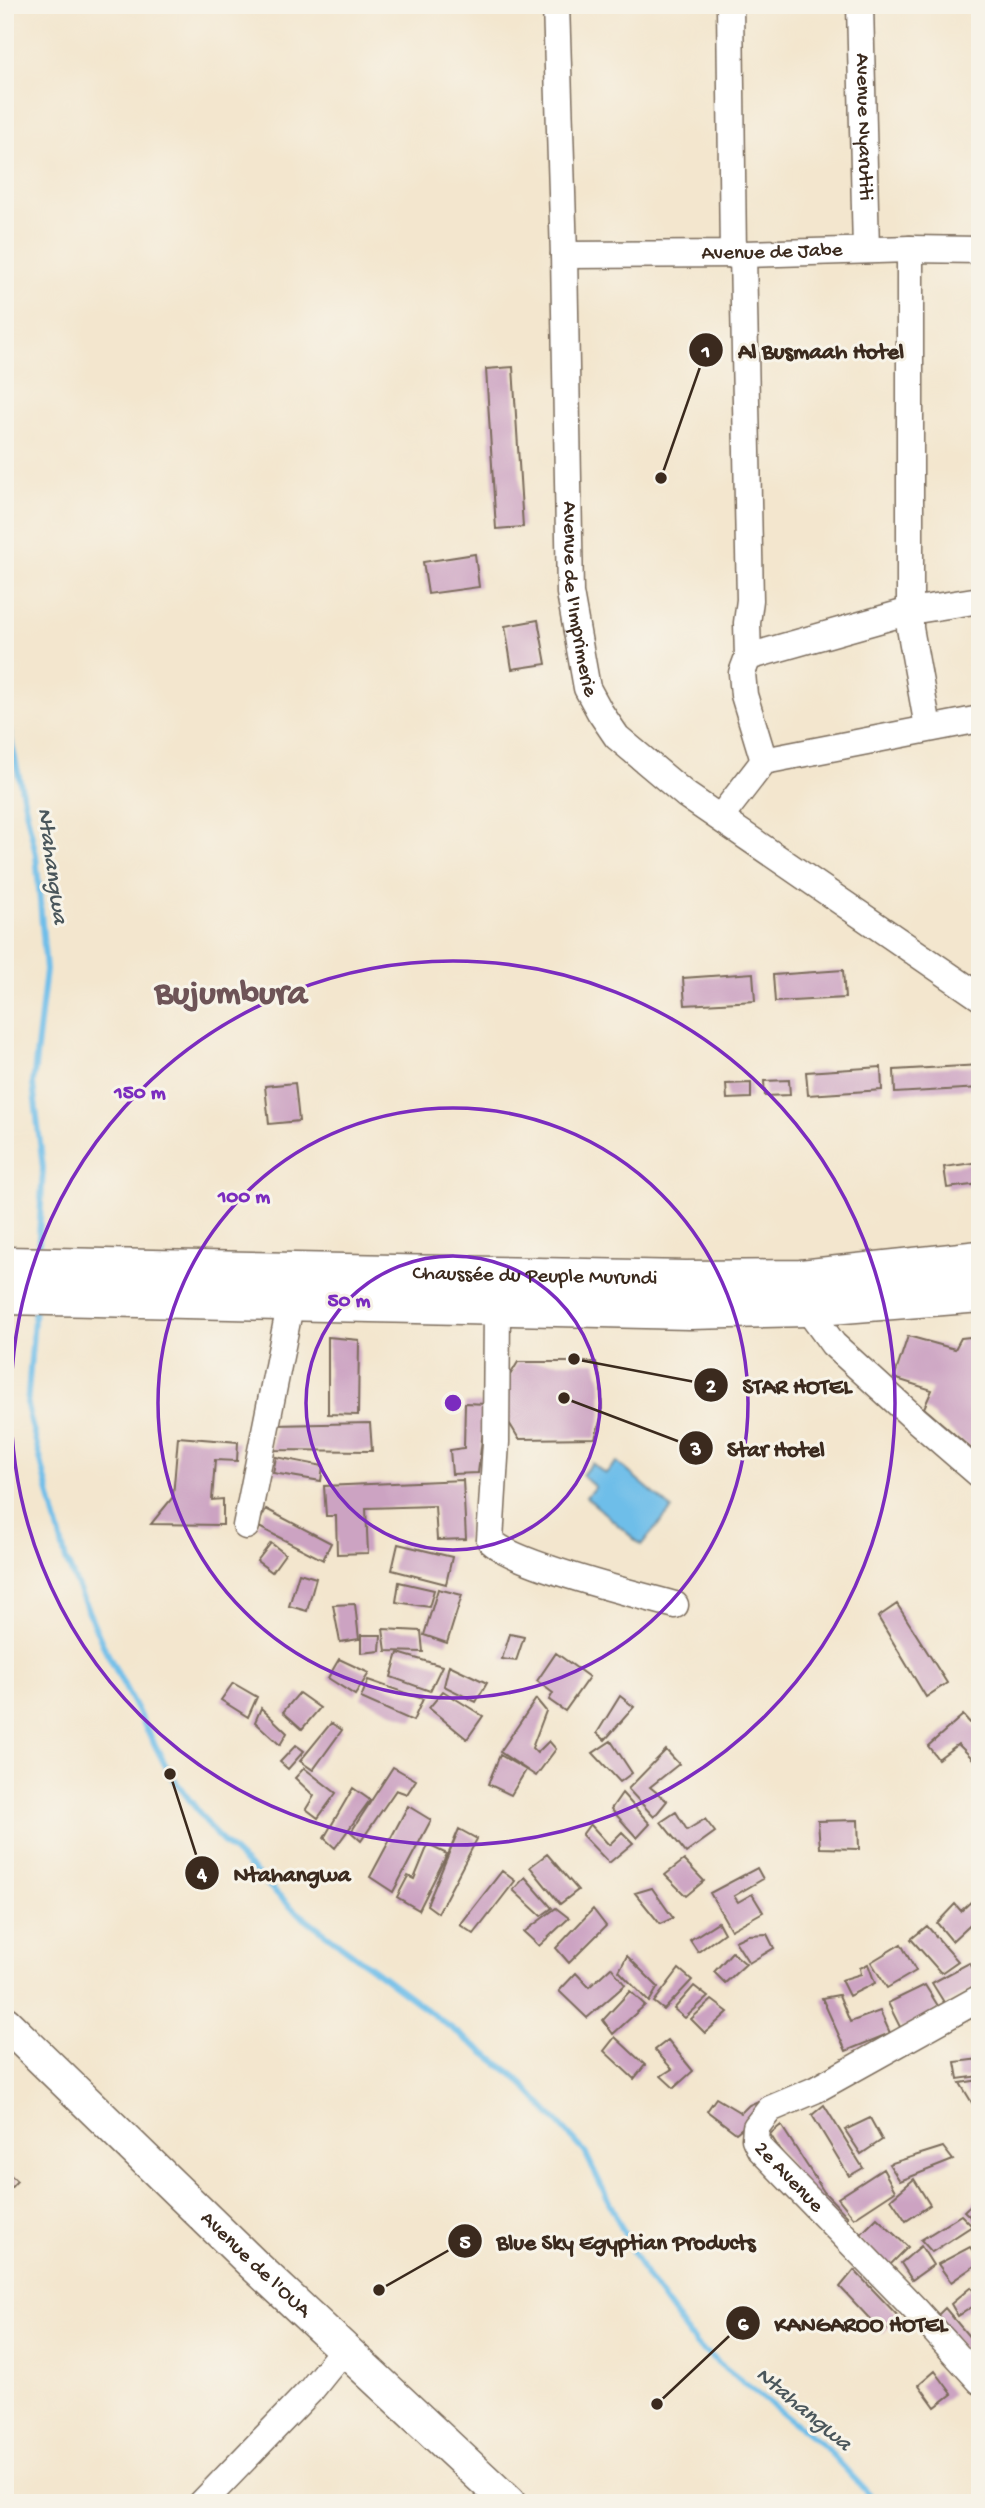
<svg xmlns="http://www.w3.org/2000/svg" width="985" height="2508" viewBox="0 0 985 2508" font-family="'Gochi Hand',sans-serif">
<rect width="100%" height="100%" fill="#f7f3e8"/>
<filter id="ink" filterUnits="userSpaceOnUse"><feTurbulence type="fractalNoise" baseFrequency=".0143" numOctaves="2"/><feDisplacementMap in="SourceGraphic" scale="14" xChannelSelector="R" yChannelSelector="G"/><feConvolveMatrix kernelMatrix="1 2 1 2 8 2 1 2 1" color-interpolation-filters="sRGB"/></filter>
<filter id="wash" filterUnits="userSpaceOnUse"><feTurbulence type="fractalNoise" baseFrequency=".00686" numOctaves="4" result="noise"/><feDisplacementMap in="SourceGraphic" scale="28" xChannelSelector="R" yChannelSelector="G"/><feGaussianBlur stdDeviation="1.57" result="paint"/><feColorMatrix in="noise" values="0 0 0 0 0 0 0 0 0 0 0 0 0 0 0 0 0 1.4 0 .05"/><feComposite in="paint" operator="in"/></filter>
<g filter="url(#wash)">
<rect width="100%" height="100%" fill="#f3e6ce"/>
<path fill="#6ebee9" stroke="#547484" stroke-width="2" d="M617,1462L672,1509L641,1545L586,1497L595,1487L582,1475L592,1463L605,1474Z"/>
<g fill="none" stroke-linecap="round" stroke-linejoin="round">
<path stroke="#6ebee9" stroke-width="6" d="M5,713L36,855L46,970L33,1084L43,1168L38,1255
M35,1307L27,1406L66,1560L102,1643L170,1774L216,1835L293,1909L515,2076L585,2152L641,2268L696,2345L825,2447L877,2503"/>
</g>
<g id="blocks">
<path fill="#cca3c2" d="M238,5H274V9L239,11Z
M513,367L523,527L496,529L486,369Z
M475,554L479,587L428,594L423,562Z
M538,620L546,664L512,669L505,626Z
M843,970L845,998L775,1002L773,975Z
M753,973L755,1001L685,1005L683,978Z
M980,1065V1088L895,1093L894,1070Z
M881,1067L882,1090L808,1095L806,1072Z
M789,1080L790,1095L765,1096L764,1081Z
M295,1083L299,1121L269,1124L265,1086Z
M751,1083V1098L727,1099L726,1084Z
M980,1162V1184L947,1188L944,1167Z
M908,1336L955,1349L961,1338L980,1336V1421H978L975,1452L924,1408L932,1390L894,1378Z
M328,1337L359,1340L358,1415L328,1414Z
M518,1362H596L601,1382L602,1415L595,1438L519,1439L505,1416L504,1385Z
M465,1403L486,1404L478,1473L452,1474L450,1450L464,1448Z
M370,1423L372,1451L272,1450L275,1425Z
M178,1437L238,1442L237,1461L215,1460L212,1500L223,1499V1525L151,1524L173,1497Z
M276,1457L323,1466L321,1481L273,1473Z
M463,1480L466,1539L437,1540L435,1506L366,1508L368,1553L337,1554L336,1516H326L324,1486Z
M266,1509L331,1543L323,1560L257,1526Z
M271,1543L285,1554L272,1572L257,1561Z
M398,1544L452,1557L446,1584L392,1570Z
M299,1573L316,1578L307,1611L289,1606Z
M399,1582L434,1590L429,1607L396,1602Z
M438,1589L462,1595L447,1643L424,1635Z
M355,1604L359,1639L340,1642L333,1605Z
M897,1604L947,1683L926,1697L878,1617Z
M383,1629L421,1631L423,1652L386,1651Z
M510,1634L524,1637L516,1661L502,1659Z
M361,1635H381L380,1651L361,1653Z
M398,1653L442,1666L430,1691L391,1677Z
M556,1653L589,1677L565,1711L549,1700L553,1693L537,1681Z
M339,1659L369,1673L355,1695L328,1678Z
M449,1665L487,1683L476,1702L444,1686Z
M368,1680L423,1699L413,1721L361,1698Z
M233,1683L257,1697L248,1717L221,1700Z
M443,1691L483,1716L467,1739L429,1708Z
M299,1693L320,1708L302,1729L283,1712Z
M620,1696L634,1707L605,1740L597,1733Z
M536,1699L546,1711L532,1748L537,1753L549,1741L556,1749L536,1776L500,1752Z
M261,1708L287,1733L280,1745L255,1722Z
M963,1715L980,1734V1758L976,1762L958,1744L938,1759L928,1746Z
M331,1723L342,1730L313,1770L300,1761Z
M611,1741L632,1773L620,1782L593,1753Z
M296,1745L304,1751L288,1769L280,1762Z
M666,1750L679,1764L650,1787L667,1801L654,1817L628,1789Z
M500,1755L526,1770L511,1795L488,1784Z
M393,1767L416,1780L407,1794L396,1790L361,1841L351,1832Z
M304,1768L336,1793L318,1818L306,1809L314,1796L295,1778Z
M353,1788L370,1800L335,1848L324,1838Z
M622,1793L650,1824L637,1838L611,1809Z
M408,1806L431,1820L393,1892L370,1877Z
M676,1812L687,1830L705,1819L715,1832L686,1853L661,1822Z
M858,1820L859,1849L820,1848L818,1821Z
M590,1824L609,1845L622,1832L633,1843L609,1863L582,1835Z
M459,1829L477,1839L438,1913L427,1905Z
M428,1845L447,1854L419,1910L397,1897L408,1876L414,1879Z
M547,1854L578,1890L560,1904L530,1867Z
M684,1860L704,1881L686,1896L665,1875Z
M757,1868L763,1879L734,1896L738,1902L752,1894L763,1912L731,1930L710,1893Z
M502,1871L515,1881L474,1934L460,1925Z
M525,1877L552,1908L541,1916L513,1890Z
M652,1888L673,1918L660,1924L635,1893Z
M975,1898L980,1904V1915L952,1941L937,1923L955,1904L961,1911Z
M556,1908L569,1918L539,1946L524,1932Z
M593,1909L606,1926L569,1963L556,1948Z
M718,1922L724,1933L698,1952L690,1940Z
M927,1926L958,1961L941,1973L911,1939Z
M767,1934L774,1948L749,1963L735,1941L748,1935Z
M901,1944L916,1971L887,1988L871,1962Z
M732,1952L746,1964L725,1983L714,1972Z
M627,1956L658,1987L649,2002L619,1971Z
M969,1963L980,1985L945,2004L932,1983Z
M868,1964L875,1983L849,1996L841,1980L861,1974L860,1968Z
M611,1967L625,1985L587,2018L559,1991L576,1973L589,1987Z
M679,1969L692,1980L664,2010L654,2002Z
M925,1985L940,2009L901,2029L888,2003Z
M694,1986L708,1997L685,2018L674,2009Z
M630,1991L645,2005L613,2034L603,2020Z
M839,1995L850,2022L880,2011L890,2033L846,2051L822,1998Z
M712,2000L728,2012L705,2033L691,2019Z
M615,2037L645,2065L634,2079L604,2051Z
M668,2040L693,2071L674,2088L661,2076L672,2069L655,2050Z
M980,2059V2076L958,2079L955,2062Z
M980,2080V2116L960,2083Z
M716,2098L741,2113L749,2105L765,2098L769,2106L736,2133L707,2111Z
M824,2105L863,2168L849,2176L812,2115Z
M870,2118L882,2140L861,2154L845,2130Z
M781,2125L824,2192L848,2217L840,2224L808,2194L770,2134Z
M943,2147L953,2160L900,2181L889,2164Z
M883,2169L895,2191L854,2218L838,2198Z
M5,2170L17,2181L5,2194Z
M914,2179L930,2205L906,2221L891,2199Z
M976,2200L980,2203V2226L964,2211Z
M961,2215L972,2226L932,2252L921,2240Z
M877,2218L908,2247L889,2266L857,2238Z
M921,2246L933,2265L912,2280L901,2263Z
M970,2247L980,2262L951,2282L938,2264Z
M854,2270L899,2317L883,2333L840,2287Z
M971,2287L980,2302L958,2316L951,2304Z
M945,2308L977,2346L967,2353L935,2318Z
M935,2371L952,2394L935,2407L919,2385Z"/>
</g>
</g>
<g filter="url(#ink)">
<use href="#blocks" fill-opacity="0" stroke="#7b6c5c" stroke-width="2"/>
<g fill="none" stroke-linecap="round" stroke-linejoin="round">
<g stroke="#7b6c5c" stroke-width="29">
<g id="minor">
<path id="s1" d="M556,5L564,255L570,593L587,688L600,712L617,737L686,795L980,997"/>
<path d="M730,5L733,255"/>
<path id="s2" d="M860,5L866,250"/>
<path d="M910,249V628L928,727"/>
<path d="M743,254L750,600L747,623L748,657L742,673L744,695L764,761"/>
<path id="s3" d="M564,255L743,254L910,249L980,250"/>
<path d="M748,657L910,611L980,600"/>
<path d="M720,818L764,761L980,719"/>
<path d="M804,1296L806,1307L833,1344L913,1417L980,1475"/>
<path d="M497,1306L496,1442L490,1540C511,1564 639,1595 675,1605"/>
<path d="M246,1526L291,1301"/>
<path id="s4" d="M980,1998L815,2090L770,2109L756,2127L755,2139L760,2149L915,2309L980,2381"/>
<path d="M202,2503L311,2390L344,2349"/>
</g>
</g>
<g stroke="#7b6c5c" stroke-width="36">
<g id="major">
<path id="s5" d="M5,2023L254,2265L509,2503"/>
</g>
</g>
<g stroke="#7b6c5c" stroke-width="41">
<g id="highway">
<path id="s6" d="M5,1266L686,1280L801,1279L980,1260"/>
<path d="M5,1295L690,1310L806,1307L980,1293"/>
</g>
</g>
<use href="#minor" stroke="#fff" stroke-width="26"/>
<use href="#major" stroke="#fff" stroke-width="33"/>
<use href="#highway" stroke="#fff" stroke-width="38"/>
</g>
</g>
<g fill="none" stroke="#7b2cbf" stroke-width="3.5">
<circle cx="453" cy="1403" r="147"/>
<circle cx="453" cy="1403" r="295"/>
<circle cx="453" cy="1403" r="442"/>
</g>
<g text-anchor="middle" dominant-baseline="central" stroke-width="6" stroke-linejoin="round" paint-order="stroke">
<g font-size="21" fill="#3b2a1e" stroke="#f7f3e8">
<text stroke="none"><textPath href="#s2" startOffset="122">Avenue Nyarutiti</textPath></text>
<text stroke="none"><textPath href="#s3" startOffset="208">Avenue de Jabe</textPath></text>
<text stroke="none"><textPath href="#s1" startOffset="595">Avenue de l'Imprimerie</textPath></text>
<text stroke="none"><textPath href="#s6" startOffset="530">Chaussée du Peuple Murundi</textPath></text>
<text stroke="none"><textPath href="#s4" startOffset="324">2e Avenue</textPath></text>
<text stroke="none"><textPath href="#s5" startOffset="348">Avenue de l'OUA</textPath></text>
</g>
<g font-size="23" font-style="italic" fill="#4a565b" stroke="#f7f3e8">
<text transform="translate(51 866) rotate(82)">Ntahangwa</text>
<text transform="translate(803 2410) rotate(40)">Ntahangwa</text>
</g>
<g font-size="35" font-weight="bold" fill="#6e5457" stroke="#f7f3e8">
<text x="231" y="995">Bujumbura</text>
</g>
</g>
<circle cx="453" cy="1403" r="10" fill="#7b2cbf" stroke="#f7f3e8" stroke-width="3.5"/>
<g font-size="21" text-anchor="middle" font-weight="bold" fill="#7b2cbf" stroke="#f7f3e8" stroke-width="6" stroke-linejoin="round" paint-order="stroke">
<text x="140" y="1098">150 m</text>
<text x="244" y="1202">100 m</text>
<text x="349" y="1306">50 m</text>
</g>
<path fill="none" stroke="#3b2a1e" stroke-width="2.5" d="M661 478L706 350M574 1359L711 1385M564 1398L696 1448M170 1774L202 1873M379 2290L465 2241M657 2404L743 2323"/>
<g fill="#3b2a1e" stroke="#f7f3e8" stroke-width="2.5">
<circle cx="661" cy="478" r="7"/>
<circle cx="574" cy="1359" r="7"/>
<circle cx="564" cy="1398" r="7"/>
<circle cx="170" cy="1774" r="7"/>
<circle cx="379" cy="2290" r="7"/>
<circle cx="657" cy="2404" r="7"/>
<circle cx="706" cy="350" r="18"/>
<circle cx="711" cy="1385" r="18"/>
<circle cx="696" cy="1448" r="18"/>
<circle cx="202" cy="1873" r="18"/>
<circle cx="465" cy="2241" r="18"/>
<circle cx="743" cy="2323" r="18"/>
</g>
<g font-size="21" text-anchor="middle" font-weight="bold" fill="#fff">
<text x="706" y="357">1</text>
<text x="711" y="1392">2</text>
<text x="696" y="1455">3</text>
<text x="202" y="1880">4</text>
<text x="465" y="2248">5</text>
<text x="743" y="2330">6</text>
</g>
<g font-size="23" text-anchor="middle" font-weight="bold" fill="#3b2a1e" stroke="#f7f3e8" stroke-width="6" stroke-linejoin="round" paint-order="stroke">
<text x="821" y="358">Al Busmaah Hotel</text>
<text x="797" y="1393">STAR HOTEL</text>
<text x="776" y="1456">Star Hotel</text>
<text x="292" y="1881">Ntahangwa</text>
<text x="626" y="2249">Blue Sky Egyptian Products</text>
<text x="861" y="2331">KANGAROO HOTEL</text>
</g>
<rect width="985" height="2508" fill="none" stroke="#f7f3e8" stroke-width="28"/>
</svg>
